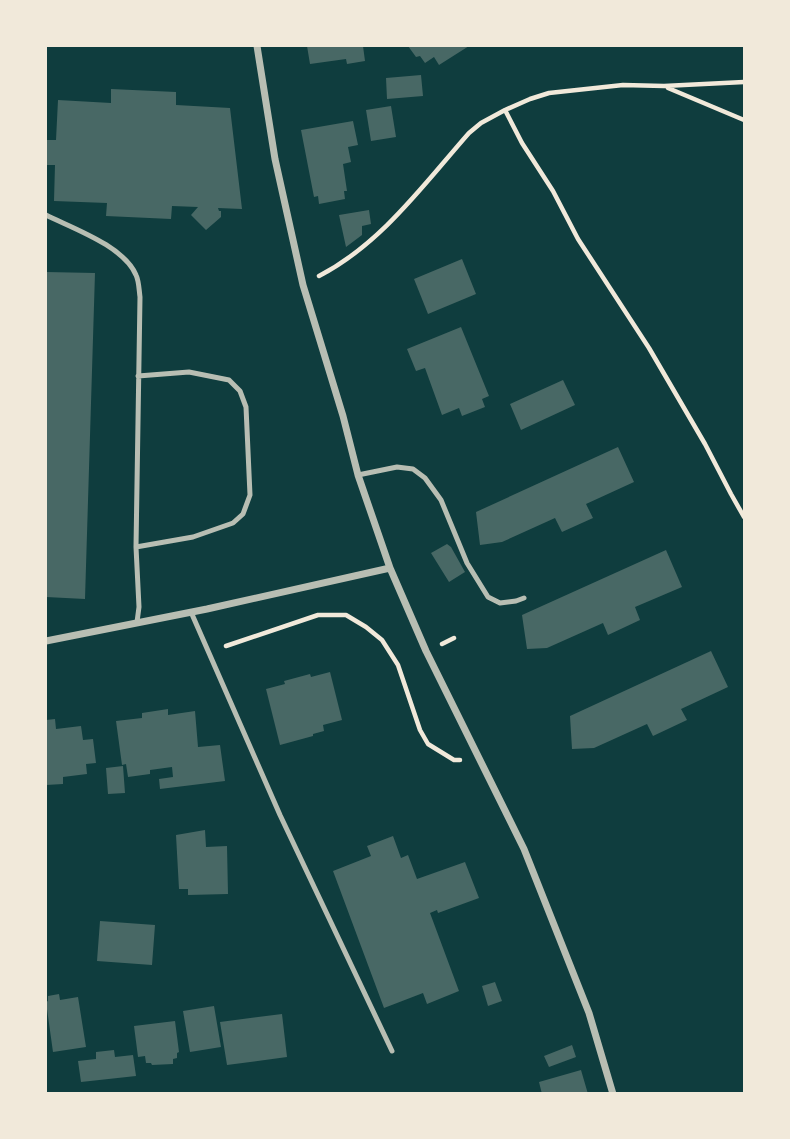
<svg xmlns="http://www.w3.org/2000/svg" width="790" height="1139" viewBox="0 0 790 1139" font-family="Bitter,serif">
<rect width="100%" height="100%" fill="#0f3d3e"/>
<path fill="#486865" d="M307,46H363L365,61L347,64L346,59L310,64Z
M408,46H469L439,65L434,57L425,63L420,56L416,57Z
M421,75L423,96L387,99L386,78Z
M111,89L176,92V105L230,108L242,209L218,208L219,211H221V217L206,230L191,215L198,207L172,206L171,219L106,216L107,203L54,201L55,165H46V140H56L58,100L111,103Z
M391,106L396,137L371,141L366,110Z
M353,121L358,145L348,147L351,162L343,164L347,191H344L345,199L319,204L318,196L314,197L301,130Z
M369,210L371,224L362,226V235L346,247L339,215Z
M462,259L476,294L428,314L414,279Z
M46,272L95,273L85,599L46,597Z
M461,327L489,396L482,399L485,407L462,416L459,408L442,415L425,368L416,371L407,349Z
M563,380L575,405L521,430L510,404Z
M618,447L634,482L586,504L593,518L562,532L555,518L502,542L480,545L476,512Z
M447,544L451,547L465,572L449,582L431,553Z
M666,550L682,587L635,607L640,620L608,635L603,623L547,648L527,649L522,615Z
M711,651L728,687L681,709L687,720L653,736L647,724L594,748L572,749L570,716Z
M330,672L342,720L323,725L324,731L313,734V736L280,745L266,689L285,684L284,681L310,674L311,677Z
M168,709V715L195,711L198,747L220,745L225,781L160,789L159,779L173,777L172,767L150,770V774L128,777L126,764L122,765L116,721L142,718V713Z
M55,719L56,729L81,726L83,740L93,739L96,763L86,764L87,774L63,777V784L46,785V720Z
M123,766L125,793L108,794L106,768Z
M205,830L206,847L227,846L228,894L188,895V889H179L176,835Z
M393,836L401,858L408,855L417,879L465,862L479,898L438,913L437,910L430,913L459,991L427,1004L423,993L384,1008L333,871L371,856L367,846Z
M100,921L155,925L152,965L97,961Z
M495,982L502,1001L488,1006L482,986Z
M59,994L60,1000L78,997L86,1047L53,1052L46,1002L48,1001V996Z
M214,1006L221,1047L190,1052L183,1011Z
M282,1014L287,1057L227,1065L220,1022Z
M175,1021L179,1052L177,1053V1058L173,1059V1064L152,1065L151,1063H146L145,1056L138,1057L134,1026Z
M572,1045L576,1057L549,1067L544,1056Z
M114,1050L115,1057L133,1055L136,1076L81,1082L78,1061L96,1059V1052Z
M581,1070L588,1094H542L539,1082Z"/>
<g fill="none" stroke-linecap="round" stroke-linejoin="round">
<path stroke="#f1e9da" stroke-width="4.5" d="M668,88L744,120
M505,110L522,143L553,191L578,239L649,348L705,444L731,494L744,517
M319,276C381,244 424,184 469,133L481,123L505,110L530,99L549,93L623,85L664,86L744,82
M442,644L454,638
M226,646L318,615H346L366,627L382,640L398,665L420,730L428,744L454,760H460"/>
<path stroke="#b8beb3" stroke-width="5" d="M46,215C72,228 124,246 136,275C139,281 139,290 140,297L136,547L139,607L137,622
M358,475L397,467L413,469L425,478L441,500L467,563L488,597L500,603L516,601L524,598
M136,547L193,537L233,523L243,514L250,495L246,407L240,391L229,380L189,372L138,376
M191,612L280,815L392,1051"/>
<path stroke="#b8beb3" stroke-width="7" d="M257,46L275,159L303,285L343,416L358,475L390,568L426,651L524,849L589,1013L613,1094
M46,641L207,609L390,568"/>
</g>
<rect width="790" height="1139" fill="none" stroke="#f1e9da" stroke-width="94"/>
</svg>
